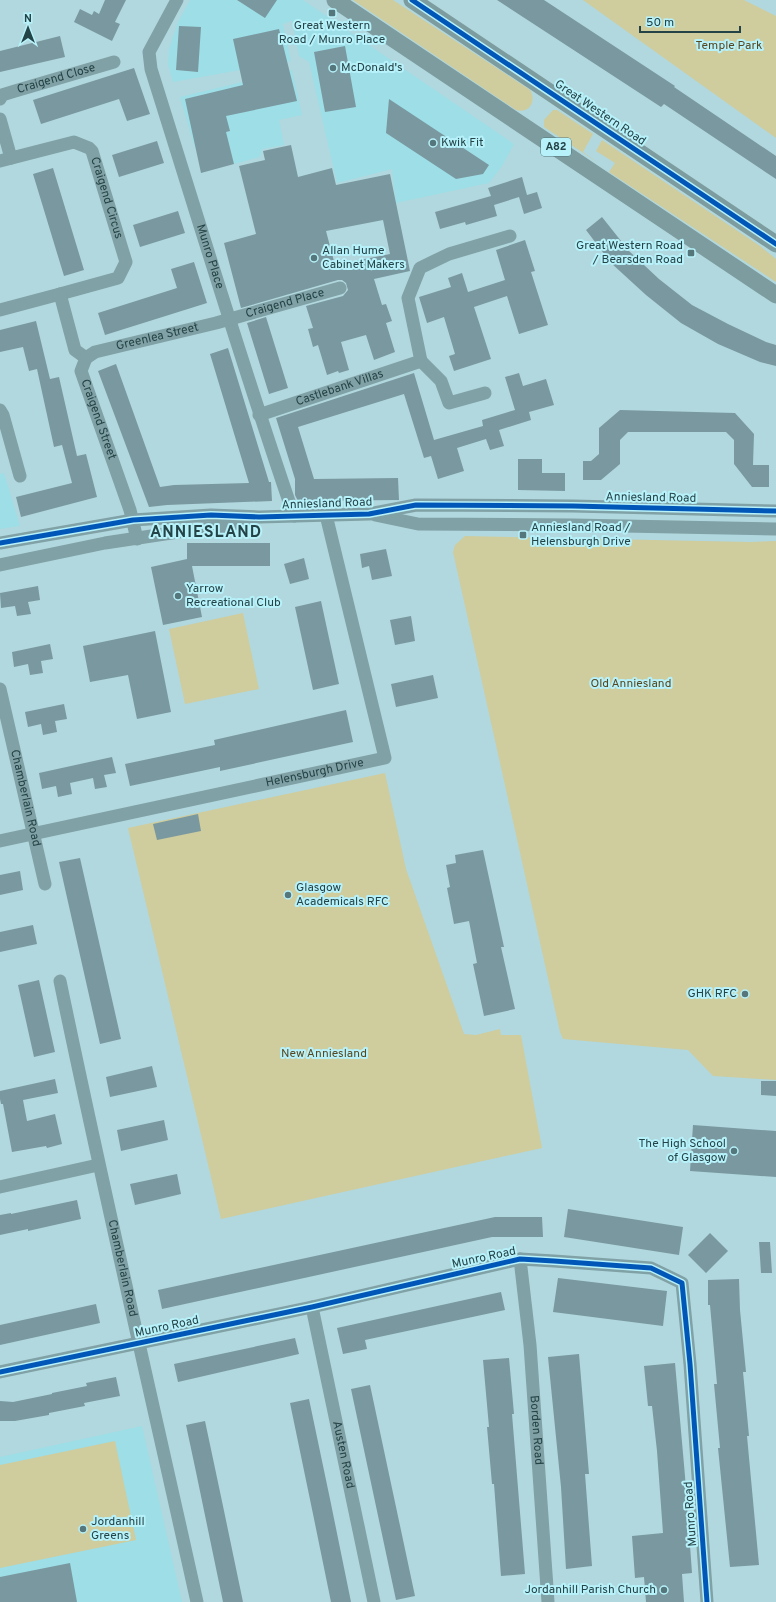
<svg xmlns="http://www.w3.org/2000/svg" width="776" height="1602" viewBox="0 0 776 1602" font-family="Overpass,sans-serif">
<rect width="100%" height="100%" fill="#b1d8de"/>
<path fill="#9ddee7" d="M190,0H303L514,144L502,166L489,183L396,203L392,169L337,183L309,62L299,56L292,21L283,24L291,61L173,82L168,64L169,49L178,22Z
M292,70L302,115L279,120L284,145L262,149L260,157L234,164L228,139L195,148L180,97Z
M4,473L20,526L0,529V474Z
M142,1426L182,1602H0V1457Z"/>
<path fill="#cfcc9d" d="M353,0H393L530,90C537,101 529,114 516,110Z
M583,0H744L776,16V138Z
M553,110H557L593,134L583,152L600,164L544,127V120Z
M602,140L760,246L776,259V282L609,172L615,163L596,151Z
M465,536L750,542L776,541V1080L713,1076L688,1050L563,1039L560,1032L453,552L455,545Z
M243,613L259,689L185,704L169,629Z
M385,773L406,869L464,1034L476,1035L500,1029L501,1035H521L542,1148L221,1219L128,828Z
M115,1441L136,1540L0,1568V1465Z"/>
<path fill="#7a989f" fill-rule="evenodd" d="M105,0H126L115,22L120,24L112,41L74,22L80,9L92,15L94,11L99,14Z
M237,0H277L265,18Z
M497,0H544L675,86L674,87L776,156V179L664,104L661,107Z
M179,26L201,27L198,72L176,70Z
M279,29L297,101L226,116L230,131L226,132L234,164L201,173L185,99L243,85L233,39Z
M60,36L65,57L0,72V51Z
M345,46L356,107L325,112L314,52Z
M134,68L150,114L127,121L119,99L41,124L33,100Z
M389,99L489,165L483,174L456,179L386,133Z
M157,141L164,163L119,177L112,155Z
M291,145L298,177L332,168L336,185L390,174L410,271L374,279L382,305L386,304L392,321L386,323L395,352L374,360L366,335L341,342L349,370L339,373L338,371L327,375L318,345L313,347L308,329L313,328L306,306L343,296L348,290L346,283L342,280H338L241,308L224,243L256,234L239,166L265,160L263,151ZM383,220L390,254L335,265L326,231Z
M53,168L84,270L64,276L33,174Z
M522,177L527,195L537,192L542,208L524,214L519,197L494,205L497,216L466,225L465,222L440,229L435,212L491,196L488,188Z
M178,211L185,233L140,247L133,225Z
M602,217L629,251L659,279L692,305L728,324L766,342L776,345V366L760,362L718,344L681,323L646,295L611,263L586,230Z
M525,240L535,271L531,272L548,325L519,334L507,296L474,307L491,359L454,371L449,356L455,354L444,317L427,323L419,297L451,287L448,278L462,273L468,292L505,280L496,250Z
M194,262L207,303L105,335L98,313L177,288L171,269Z
M266,317L288,388L269,394L247,323Z
M36,321L50,379L59,377L77,456L86,454L97,497L21,517L16,497L72,483L62,445L54,447L37,369L29,371L23,347L0,352V330Z
M228,348L269,482H271L272,501L167,505L149,507L98,371L116,364L160,487L174,485L249,483L210,354Z
M414,373L434,440L483,426L482,420L515,410L505,377L519,373L523,386L546,379L554,405L529,412L531,420L499,430L504,446L490,450L486,439L457,448L464,471L438,479L431,456L424,458L404,394L298,427L314,479L398,478L399,500L298,501L295,495V479L276,418Z
M620,410L735,413L754,434L753,465H769V487H752L734,464V440L726,432H628L620,440V464L601,480H583V461H591L599,454V428Z
M518,459H542V473H565V491L518,490Z
M187,543H270V566H192L202,617L163,625L151,567L187,559Z
M386,549L392,576L372,580L369,566L362,568L360,554Z
M304,558L309,579L290,584L284,564Z
M38,586L40,600L28,602L31,614L17,616L15,606L1,608L0,593Z
M321,601L339,684L313,690L295,607Z
M411,616L415,641L395,645L390,620Z
M155,631L171,712L137,719L128,675L90,682L83,646Z
M50,644L53,659L41,661L43,673L30,675L28,664L14,667L12,652Z
M433,675L438,698L396,707L391,684Z
M64,704L67,719L55,721L57,732L43,735L41,724L28,727L25,712Z
M346,710L353,742L220,771V767L130,786L125,764L215,745L214,740Z
M112,757L116,773L104,775L107,787L95,789L93,778L70,783L72,794L58,797L56,786L42,789L39,773Z
M198,814L201,831L157,840L153,824Z
M483,850L504,947H501L515,1009L484,1016L473,964L477,963L469,921L454,924L447,888L450,887L446,865L456,863L455,855Z
M80,858L121,1039L100,1044L59,862Z
M20,871L23,890L0,895V875Z
M33,925L37,944L0,952V932Z
M39,980L55,1052L34,1057L18,985Z
M152,1066L157,1087L110,1097L106,1077Z
M55,1079L58,1093L23,1100L27,1121L55,1114L62,1144L47,1148L46,1146L12,1152L3,1104H1L0,1099V1091Z
M761,1081H776V1096L761,1095Z
M164,1120L168,1140L121,1151L117,1130Z
M693,1125L776,1131V1177L690,1171Z
M177,1174L181,1194L135,1205L130,1184Z
M77,1200L81,1219L28,1231V1229L0,1235V1215L11,1213V1214Z
M568,1209L683,1227L679,1255L564,1237Z
M495,1217H542L543,1237H492L162,1309L158,1290Z
M710,1233L728,1251L706,1273L688,1255Z
M759,1242H770L772,1273H761Z
M558,1278L667,1291L663,1326L553,1312Z
M739,1279L740,1310L746,1372H743L749,1436H747L759,1565L730,1567L718,1448H720L714,1384H717L710,1305H708V1280Z
M501,1292L505,1310L365,1340L367,1349L343,1354L337,1328Z
M96,1304L100,1323L0,1345V1325Z
M295,1338L299,1354L178,1382L174,1364Z
M579,1354L589,1474H585L592,1566L566,1569L561,1487L548,1357Z
M509,1358L514,1414H512L525,1574L501,1576L494,1484H492L487,1427H489L483,1360Z
M675,1363L685,1476L692,1573L682,1574L684,1602H646L644,1577L635,1578L632,1536L663,1533L657,1451L652,1406H648L644,1366Z
M116,1377L120,1396L84,1403L85,1406L49,1413V1415L15,1421H0V1401L13,1402L52,1394V1393L87,1386L86,1383Z
M370,1385L415,1596L396,1600L351,1389Z
M309,1399L330,1499L351,1602H331L313,1514L290,1403Z
M205,1421L223,1506L243,1602H223L196,1472L186,1425Z
M70,1563L77,1602H0V1577Z"/>
<g fill="none" stroke-linecap="round" stroke-linejoin="round">
<g stroke="#80a1a5" stroke-width="13">
<path id="s1" d="M177,0L149,52L151,69C198,218 243,368 294,516"/>
<path id="s2" d="M0,99L2,95L15,91L114,62"/>
<path d="M0,119L11,158"/>
<path id="s3" d="M0,161L74,142L89,148L92,151L126,262L118,278L60,294"/>
<path id="s4" d="M0,310L60,294L75,350L86,358L81,371L130,510L137,539"/>
<path id="s5" d="M86,358L95,352L216,323L340,288"/>
<path d="M421,361L408,298L420,268L449,254L510,236"/>
<path d="M421,361L441,381L449,403L485,393"/>
<path d="M0,410L3,415L20,476"/>
<path id="s6" d="M259,415L421,361"/>
<path d="M375,515L418,524L573,525L776,529"/>
<path d="M0,543L133,520L211,515L259,517L369,514L416,505L573,506L776,511"/>
<path d="M0,565L105,543L178,532L226,526L247,520"/>
<path id="s7" d="M0,689L45,884"/>
<path id="s8" d="M0,841L385,758L326,515"/>
<path id="s9" d="M60,981C103,1189 151,1395 197,1602"/>
<path d="M0,1187L98,1165"/>
<path id="s10" d="M520,1259L530,1345L548,1602"/>
<path id="s11" d="M312,1307L374,1602"/>
<path d="M0,1372L312,1307L520,1259L554,1261L651,1268L682,1283L690,1364L707,1602"/>
</g>
<path stroke="#7c9c9f" stroke-width="17" d="M335,0L776,295
M412,0L776,244"/>
<g stroke="#b7f1fa" stroke-width="8">
<path id="cycleway" d="M412,0L776,244
M0,543L133,520L211,515L259,517L369,514L416,505L573,506L776,511
M0,1372L312,1307L520,1259L554,1261L651,1268L682,1283L690,1364L707,1602"/>
</g>
<use href="#cycleway" stroke="#0057b8" stroke-width="5"/>
</g>
<g fill="#55777c" stroke="#b7f1fa" stroke-width="1.5">
<rect x="328" y="9" width="8" height="8" rx="2"/>
<circle cx="333" cy="68" r="4"/>
<circle cx="433" cy="143" r="4"/>
<rect x="687" y="249" width="8" height="8" rx="2"/>
<circle cx="314" cy="258" r="4"/>
<rect x="519" y="531" width="8" height="8" rx="2"/>
<circle cx="178" cy="596" r="4"/>
<circle cx="288" cy="895" r="4"/>
<circle cx="745" cy="994" r="4"/>
<circle cx="734" cy="1151" r="4"/>
<circle cx="83" cy="1529" r="4"/>
<circle cx="664" cy="1590" r="4"/>
</g>
<g text-anchor="middle" dominant-baseline="central" stroke-width="4" stroke-linejoin="round" paint-order="stroke">
<rect fill="#b7f1fa" stroke="#50777d" stroke-width="1" x="541" y="138" width="30" height="18" rx="3"/>
<g font-size="11" font-weight="bold" fill="#244347">
<text x="556" y="147">A82</text>
</g>
<g font-size="12" fill="#244347" stroke="#b7f1fa" text-anchor="start">
<text x="332" y="26" text-anchor="middle">Great Western<tspan x="332" dy="14">Road / Munro Place</tspan></text>
<text x="341" y="68">McDonald's</text>
<text x="441" y="143">Kwik Fit</text>
<text x="683" y="246" text-anchor="end">Great Western Road<tspan x="683" dy="14">/ Bearsden Road</tspan></text>
<text x="322" y="251">Allan Hume<tspan x="322" dy="14">Cabinet Makers</tspan></text>
<text x="531" y="528">Anniesland Road /<tspan x="531" dy="14">Helensburgh Drive</tspan></text>
<text x="186" y="589">Yarrow<tspan x="186" dy="14">Recreational Club</tspan></text>
<text x="296" y="888">Glasgow<tspan x="296" dy="14">Academicals RFC</tspan></text>
<text x="737" y="994" text-anchor="end">GHK RFC</text>
<text x="726" y="1144" text-anchor="end">The High School<tspan x="726" dy="14">of Glasgow</tspan></text>
<text x="91" y="1522">Jordanhill<tspan x="91" dy="14">Greens</tspan></text>
<text x="656" y="1590" text-anchor="end">Jordanhill Parish Church</text>
</g>
<g font-size="12" fill="#58481f" stroke="#b7f1fa">
<text x="729" y="46">Temple Park</text>
<text x="631" y="684">Old Anniesland</text>
<text x="324" y="1054">New Anniesland</text>
</g>
<g font-size="12" fill="#244347" stroke="#b7f1fa">
<text stroke="none"><textPath href="#s2" startOffset="61">Craigend Close</textPath></text>
<text transform="translate(600 113) rotate(34)">Great Western Road</text>
<text stroke="none"><textPath href="#s3" startOffset="146">Craigend Circus</textPath></text>
<text stroke="none"><textPath href="#s1" startOffset="273">Munro Place</textPath></text>
<text stroke="none"><textPath href="#s5" startOffset="207">Craigend Place</textPath></text>
<text stroke="none"><textPath href="#s5" startOffset="75">Greenlea Street</textPath></text>
<text stroke="none"><textPath href="#s6" startOffset="85">Castlebank Villas</textPath></text>
<text stroke="none"><textPath href="#s4" startOffset="199">Craigend Street</textPath></text>
<text transform="translate(651 498) rotate(1)">Anniesland Road</text>
<text transform="translate(327 504) rotate(-2)">Anniesland Road</text>
<text stroke="none"><textPath href="#s8" startOffset="322">Helensburgh Drive</textPath></text>
<text stroke="none"><textPath href="#s7" startOffset="112">Chamberlain Road</textPath></text>
<text transform="translate(484 1258) rotate(-12)">Munro Road</text>
<text stroke="none"><textPath href="#s9" startOffset="294">Chamberlain Road</textPath></text>
<text transform="translate(167 1327) rotate(-12)">Munro Road</text>
<text stroke="none"><textPath href="#s10" startOffset="172">Borden Road</textPath></text>
<text stroke="none"><textPath href="#s11" startOffset="151">Austen Road</textPath></text>
<text transform="translate(691 1514) rotate(-94)">Munro Road</text>
</g>
<g font-size="16" font-weight="bold" letter-spacing="1" fill="#244347" stroke="#b7f1fa">
<text x="206" y="533">ANNIESLAND</text>
</g>
</g>
<g transform="translate(28 28)" stroke="#b7f1fa" stroke-width="3" paint-order="stroke">
<path d="M0-3L7 15L0 10L-7 15Z" fill="#244347"/>
<text y="-6" font-size="11" font-weight="bold" text-anchor="middle" fill="#244347">N</text>
</g>
<path d="M640 26v6h100v-6" fill="none" stroke="#244347" stroke-width="2"/>
<text x="646" y="26" font-size="12" fill="#244347" stroke="#b7f1fa" stroke-width="3" paint-order="stroke">50 m</text>
</svg>
